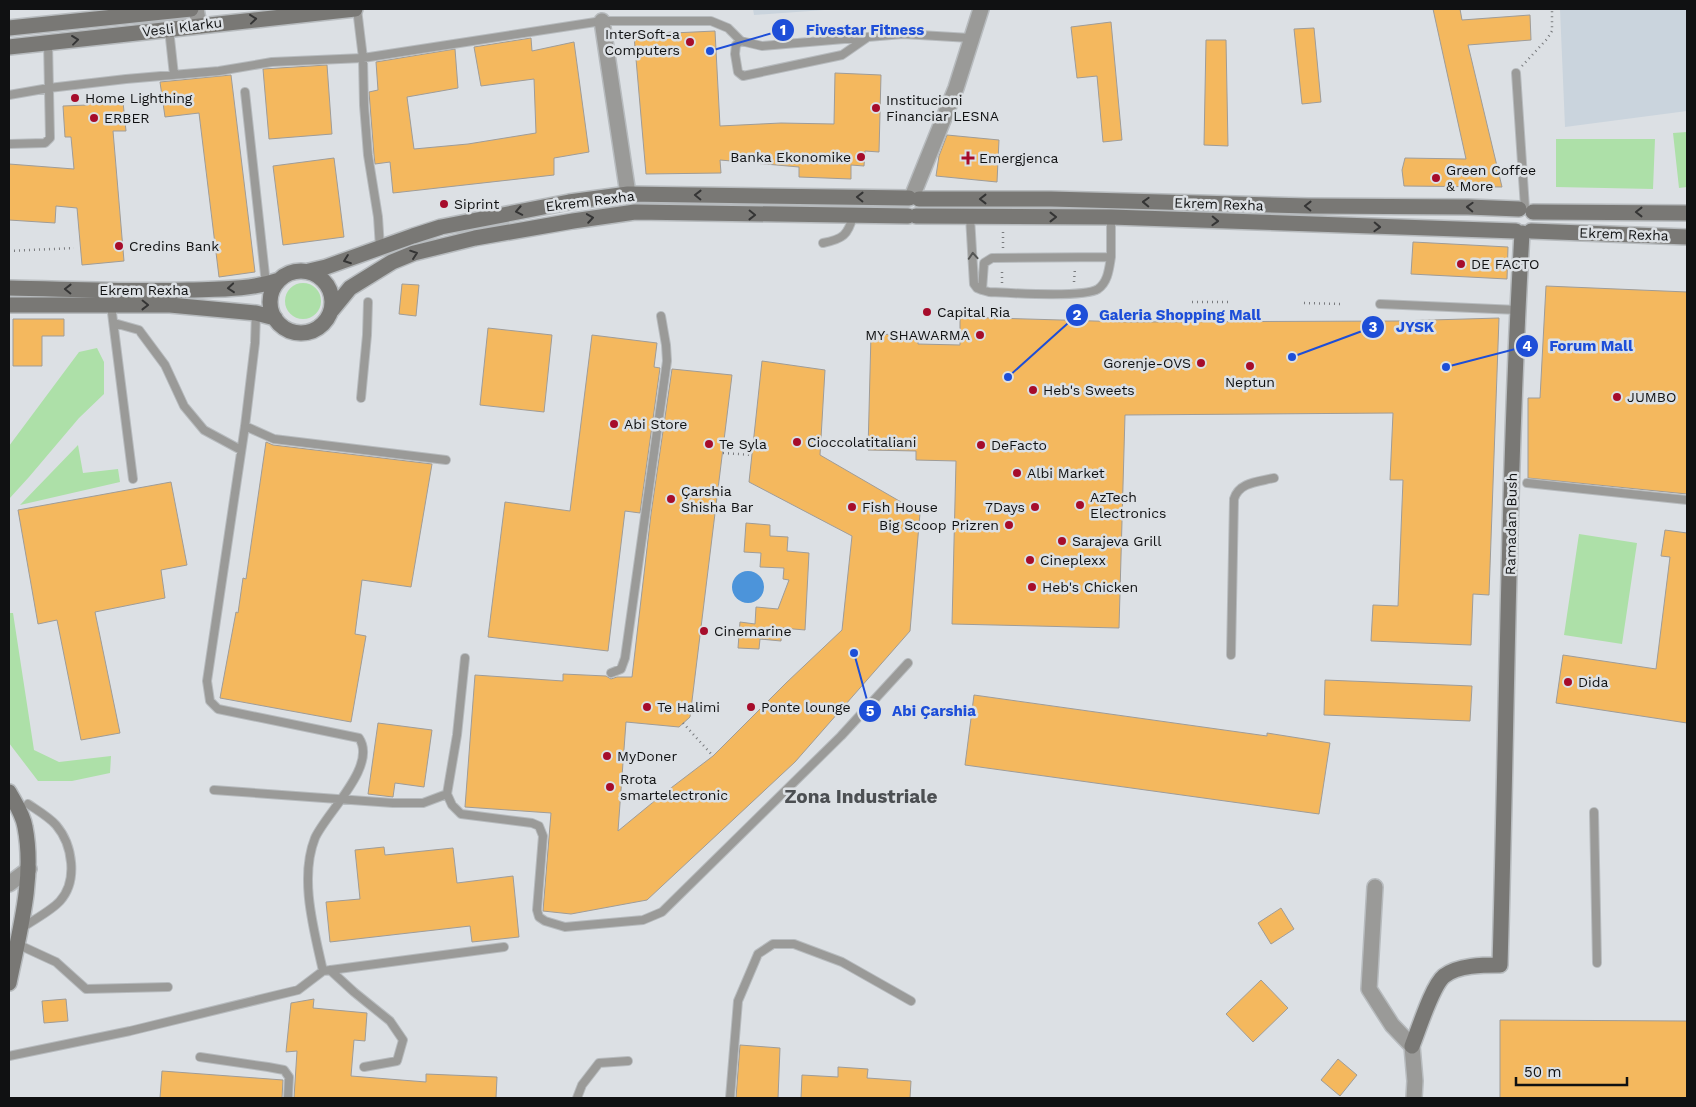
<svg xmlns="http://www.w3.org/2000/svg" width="1696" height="1107" viewBox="0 0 1696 1107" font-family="'Work Sans',sans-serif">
<rect width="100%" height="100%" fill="#dce0e4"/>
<path fill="#cad4dd" d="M753,9H838L754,15Z
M1560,9H1687V111L1565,127Z"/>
<path fill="#ade0a8" d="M1687,132V187L1679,188L1673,133Z
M1556,139H1655L1653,189L1556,187Z
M285 301a18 18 0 1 1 36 0a18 18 0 1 1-36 0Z
M97,348L104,362V394L79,418L29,477L9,499V446L79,352Z
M78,445L83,473L118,469L120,482L20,505Z
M1579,534L1637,543L1622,644L1564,635Z
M9,613H13L34,750L59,762L111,756L110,773L72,781H38L9,743Z"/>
<path fill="#4c94da" d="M732 587a16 16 0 1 1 32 0a16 16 0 1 1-32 0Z"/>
<path fill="#f4b85e" stroke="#9f9c98" d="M1433,9H1460L1462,20L1530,15L1531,40L1468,45L1502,187L1404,186L1402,170L1405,158L1466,159Z
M1111,22L1122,140L1103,142L1097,76L1077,78L1071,27Z
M1314,28L1321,102L1302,104L1294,29Z
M715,31L720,126L781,123L834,124L835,73L881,75L879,152L865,151L864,166L851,165V179L799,177V167L720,160L721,173L646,174L634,36L672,32L673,33Z
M531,38L532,51L574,42L589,152L554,158V175L393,193L390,162L375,164L374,155L369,92L378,90L376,62L455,49L458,88L407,97L414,149L468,144L536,133L534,79L481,86L474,47Z
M1206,40H1226L1228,146L1204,145Z
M327,65L332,134L269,139L263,69Z
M231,75L255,272L219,277L199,113L165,117L160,82Z
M103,98H117L120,102H123L126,131H113L124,261L82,265L77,208L56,206L55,223L9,220V164L74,169L71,137H65L63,106L87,105Z
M947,135L999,140L997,182L936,176L939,156Z
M334,158L344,237L283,245L273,166Z
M1413,242L1508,247L1507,279L1411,274Z
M402,284L419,285L416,316L399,314Z
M1546,286L1687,292V494L1528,478V398H1540Z
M960,317L1128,322L1397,321L1499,318L1489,595L1473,594L1471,645L1371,641L1373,605L1398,606L1403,480H1390L1393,413L1125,415L1119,628L952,624L956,461L916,460V451L868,450L871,334L918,335V344L960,345Z
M13,319H64V336H42V366H13Z
M488,328L552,335L544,412L480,405Z
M592,335L657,343L654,367L660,368L640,513L625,511L608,651L488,637L505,502L570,511Z
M762,361L825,370L820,455L920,513L910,631L795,762L647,900L571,914L543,911L551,813L465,807L475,675L563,681V674L606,676L611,679L617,677H632L651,514L672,369L732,375L690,717L679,727L626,722L618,831L663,794L713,756L786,683L842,630L852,536L749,482Z
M266,442L273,445L432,464L411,587L362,580L355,634L366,636L351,722L220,698L236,612L238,613L243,578L246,579Z
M171,482L187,565L161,570L165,598L95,612L120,733L81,740L57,620L38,624L18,510Z
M746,523L770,525V536L788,537L787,551L809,553L805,630L782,628L781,641L760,639L759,649L738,648L740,622L755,624L756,607L778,609L789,580L783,579L784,568L760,567L761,553L744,552Z
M1665,530L1687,533V723L1556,703L1563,655L1656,669L1670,557L1661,556Z
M1325,680L1472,686L1470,721L1324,715Z
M974,695L1267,736V733L1330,743L1319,814L965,765Z
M378,723L432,730L424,787L395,783L393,797L368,794Z
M384,847L385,855L453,848L457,883L513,876L519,937L472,942L470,926L330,942L326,902L360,899L355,850Z
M1281,908L1294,929L1271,944L1258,923Z
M1261,980L1288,1008L1253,1042L1226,1014Z
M66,999L68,1021L44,1023L42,1001Z
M314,999L313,1008L367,1013L365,1041L354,1040L351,1076L426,1082V1074L497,1077L496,1098H294L297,1051L286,1052L291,1003Z
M1500,1020L1687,1021V1098H1500Z
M740,1045L780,1048L778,1098H736Z
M1338,1059L1357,1075L1340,1096L1321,1080Z
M838,1067L868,1069L867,1078L911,1081L910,1098H801L802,1075L838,1077Z
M162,1071L283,1080L282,1098H160Z"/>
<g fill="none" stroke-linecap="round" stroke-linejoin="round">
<g stroke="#b7bbbe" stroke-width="10">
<path id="lane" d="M357,9L363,58L364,105L368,155L378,217L380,248
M169,29L174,75
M741,41L736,45L735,54L738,72L743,76L842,55L868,37
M1516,73L1525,208
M245,92L266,284
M9,95L49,88L126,79L219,71L272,62L363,58L602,21H711L728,28L741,41L762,46L903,34L970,38
M9,144L45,143L50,138L48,43
M970,217L974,284L977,288L982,290
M823,243C843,239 848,235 853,216
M1111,257C1109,269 1108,282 1098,289C1084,298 1009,293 989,292L982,290L984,263L992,258Z
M1111,257V217
M1380,304L1518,310
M111,305L133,479
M256,313L255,343L245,426L207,681L210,701L218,709L359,738C378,766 326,813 315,838C299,878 314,930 323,971
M114,323L139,330L165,365L184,406L204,430L241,450
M361,398L367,335L368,302
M245,426L274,439L446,460
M1527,483L1687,500
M1231,655L1234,499C1239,482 1258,482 1274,478
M611,673L621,669L625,658L667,361L666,345L661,316
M214,790L393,803H423L447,794L457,735L465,658
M447,794L452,805L461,814L532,823L539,826L543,836L537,910L539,917L545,921L565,927L643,920L662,912L841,736L908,663
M1594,812L1597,963
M22,928C33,920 51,911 60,901C78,881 73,845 56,825C49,817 37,810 28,804
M17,944L56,962L86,989L168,987
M330,970L354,992L390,1021L403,1040L397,1061L364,1067
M9,1056L130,1031L298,990L323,971L504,947
M200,1057L268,1067L284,1070L289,1077L288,1098
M577,1098L582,1085L599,1063L628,1061
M730,1098L738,1001L758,954L773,944H794L842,962L911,1001"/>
</g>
<g stroke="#b7bbbe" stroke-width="18">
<path id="street" d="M196,9L199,25
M602,21L628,194
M912,197L956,88L981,9
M9,884L29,869
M1375,887L1369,989L1392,1025L1412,1046L1415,1081L1414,1098"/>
</g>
<g stroke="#b7bbbe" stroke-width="18">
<path id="secondary" d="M9,28L191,9
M9,47L355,9
M919,199H1051L1308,206L1468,207L1519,209
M1533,212L1687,213
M916,216L1111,217L1516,231
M1531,231L1687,237
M270 302a31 31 0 1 1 62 0a31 31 0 1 1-62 0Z
M309,271L326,267L413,236L441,227L569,202L628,194L909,198
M9,288C68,289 128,292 188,290C218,289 250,290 279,280
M9,305H170L256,313L275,318
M332,310L350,288L392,262L414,253L475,238L573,221L635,212L908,216
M9,792C15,803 23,814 25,827C35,878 19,933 9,983
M1412,1046C1419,1029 1432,986 1444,976C1458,965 1483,965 1500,965C1507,721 1508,477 1522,233"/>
</g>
<path stroke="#797b7e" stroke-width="2.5" stroke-dasharray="1 4" stroke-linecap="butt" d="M1522,66L1547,39L1552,31V9
M1003,232V248
M9,251L74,248
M1074,282L1075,268
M1002,283V269
M1192,302H1231
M1304,303L1342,304
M723,453L752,455
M683,723L713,756"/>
<use href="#lane" stroke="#9a9a98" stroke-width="8"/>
<use href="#street" stroke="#9a9a98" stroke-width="15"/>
<use href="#secondary" stroke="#797875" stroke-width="15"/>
</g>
<defs><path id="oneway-chevron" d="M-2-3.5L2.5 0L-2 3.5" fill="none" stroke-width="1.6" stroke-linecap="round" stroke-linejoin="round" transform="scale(1.25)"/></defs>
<g stroke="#353535">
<use href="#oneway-chevron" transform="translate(253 19) rotate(-6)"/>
<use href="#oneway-chevron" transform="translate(75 40) rotate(-7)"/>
<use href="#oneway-chevron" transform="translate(698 195) rotate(-179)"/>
<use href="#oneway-chevron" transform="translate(860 197) rotate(-179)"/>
<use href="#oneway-chevron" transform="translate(983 199) rotate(180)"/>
<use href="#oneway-chevron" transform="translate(1146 202) rotate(-178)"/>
<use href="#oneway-chevron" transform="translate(1308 206) rotate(-179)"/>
<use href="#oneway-chevron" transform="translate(1470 207) rotate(-178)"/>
<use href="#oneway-chevron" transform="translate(519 211) rotate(169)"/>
<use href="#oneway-chevron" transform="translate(1639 212) rotate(-180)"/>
<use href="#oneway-chevron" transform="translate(752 215) rotate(1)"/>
<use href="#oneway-chevron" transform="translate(1053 217)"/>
<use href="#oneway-chevron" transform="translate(590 218) rotate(-9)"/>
<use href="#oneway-chevron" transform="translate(1215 221) rotate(2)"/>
<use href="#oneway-chevron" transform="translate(1377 227) rotate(2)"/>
<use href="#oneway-chevron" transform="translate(414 254) rotate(-19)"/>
<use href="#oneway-chevron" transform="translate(347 260) rotate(160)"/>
<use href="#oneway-chevron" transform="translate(231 288) rotate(175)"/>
<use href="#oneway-chevron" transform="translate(68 289) rotate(-179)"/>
<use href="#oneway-chevron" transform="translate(145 305) rotate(1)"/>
</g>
<use stroke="#555655" href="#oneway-chevron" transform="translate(973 256) rotate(-94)"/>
<g fill="#a60c2b" stroke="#dce0e4" stroke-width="2">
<circle cx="690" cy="42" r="5"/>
<circle cx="75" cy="98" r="5"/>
<circle cx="876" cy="108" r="5"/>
<circle cx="94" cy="118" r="5"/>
<circle cx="861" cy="157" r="5"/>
<path d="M965.5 150.5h5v5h5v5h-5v5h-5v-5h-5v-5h5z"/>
<circle cx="1436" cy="178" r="5"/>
<circle cx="444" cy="204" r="5"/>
<circle cx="119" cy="246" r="5"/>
<circle cx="1461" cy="264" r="5"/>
<circle cx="927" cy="312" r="5"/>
<circle cx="980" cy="335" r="5"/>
<circle cx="1201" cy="363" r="5"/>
<circle cx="1250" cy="366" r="5"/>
<circle cx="1033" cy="390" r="5"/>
<circle cx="1617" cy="397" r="5"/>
<circle cx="614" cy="424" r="5"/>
<circle cx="797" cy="442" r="5"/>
<circle cx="709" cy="444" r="5"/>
<circle cx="981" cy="445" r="5"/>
<circle cx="1017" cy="473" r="5"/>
<circle cx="671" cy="499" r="5"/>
<circle cx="1080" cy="505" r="5"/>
<circle cx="852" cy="507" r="5"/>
<circle cx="1035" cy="507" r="5"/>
<circle cx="1009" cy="525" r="5"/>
<circle cx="1062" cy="541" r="5"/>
<circle cx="1030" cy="560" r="5"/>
<circle cx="1032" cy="587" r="5"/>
<circle cx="704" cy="631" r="5"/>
<circle cx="1568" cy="682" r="5"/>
<circle cx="647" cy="707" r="5"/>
<circle cx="751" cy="707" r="5"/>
<circle cx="607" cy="756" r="5"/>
<circle cx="610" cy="787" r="5"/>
</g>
<g text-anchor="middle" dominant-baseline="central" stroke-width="5" stroke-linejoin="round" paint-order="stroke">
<g font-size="14" fill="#101112" stroke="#dce0e4">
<text transform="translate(182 27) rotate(-7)">Vesli Klarku</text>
<text transform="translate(590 201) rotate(-7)">Ekrem Rexha</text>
<text transform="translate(1219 204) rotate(2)">Ekrem Rexha</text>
<text transform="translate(1624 234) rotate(2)">Ekrem Rexha</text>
<text x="144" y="290">Ekrem Rexha</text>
<text transform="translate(1511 524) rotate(-89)">Ramadan Bush</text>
</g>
<g font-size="14" fill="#101112" stroke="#dce0e4" text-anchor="start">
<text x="680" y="34" text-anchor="end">InterSoft-a<tspan x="680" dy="16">Computers</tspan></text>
<text x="85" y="98">Home Lighthing</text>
<text x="886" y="100">Institucioni<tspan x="886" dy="16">Financiar LESNA</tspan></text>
<text x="104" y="118">ERBER</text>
<text x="851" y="157" text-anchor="end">Banka Ekonomike</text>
<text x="979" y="158">Emergjenca</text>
<text x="1446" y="170">Green Coffee<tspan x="1446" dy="16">&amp; More</tspan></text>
<text x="454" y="204">Siprint</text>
<text x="129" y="246">Credins Bank</text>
<text x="1471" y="264">DE FACTO</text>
<text x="937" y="312">Capital Ria</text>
<text x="970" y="335" text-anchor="end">MY SHAWARMA</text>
<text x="1191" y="363" text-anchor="end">Gorenje-OVS</text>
<text x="1250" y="382" text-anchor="middle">Neptun</text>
<text x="1043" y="390">Heb's Sweets</text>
<text x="1627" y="397">JUMBO</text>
<text x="624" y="424">Abi Store</text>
<text x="807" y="442">Cioccolatitaliani</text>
<text x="719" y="444">Te Syla</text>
<text x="991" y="445">DeFacto</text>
<text x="1027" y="473">Albi Market</text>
<text x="681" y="491">Çarshia<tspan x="681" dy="16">Shisha Bar</tspan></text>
<text x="1090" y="497">AzTech<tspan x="1090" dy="16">Electronics</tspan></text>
<text x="862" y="507">Fish House</text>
<text x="1025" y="507" text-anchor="end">7Days</text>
<text x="999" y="525" text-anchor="end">Big Scoop Prizren</text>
<text x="1072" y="541">Sarajeva Grill</text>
<text x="1040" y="560">Cineplexx</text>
<text x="1042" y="587">Heb's Chicken</text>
<text x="714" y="631">Cinemarine</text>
<text x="1578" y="682">Dida</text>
<text x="657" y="707">Te Halimi</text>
<text x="761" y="707">Ponte lounge</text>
<text x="617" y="756">MyDoner</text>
<text x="620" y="779">Rrota<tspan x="620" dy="16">smartelectronic</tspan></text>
</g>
<g font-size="19" font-weight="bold" fill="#4c4f52" stroke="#dce0e4">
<text x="861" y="796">Zona Industriale</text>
</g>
</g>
<path fill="none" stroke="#1d4ed8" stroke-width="2" d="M710 51L783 30M1008 377L1077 315M1292 357L1373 327M1446 367L1527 346M854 653L870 711"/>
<g fill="#1d4ed8" stroke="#dce0e4" stroke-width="2">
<circle cx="710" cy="51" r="5"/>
<circle cx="1008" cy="377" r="5"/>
<circle cx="1292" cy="357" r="5"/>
<circle cx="1446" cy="367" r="5"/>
<circle cx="854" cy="653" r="5"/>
<circle cx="783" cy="30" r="12"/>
<circle cx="1077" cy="315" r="12"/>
<circle cx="1373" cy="327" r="12"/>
<circle cx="1527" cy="346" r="12"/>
<circle cx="870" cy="711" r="12"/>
</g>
<g font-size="15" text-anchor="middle" font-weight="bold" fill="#fff">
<text x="783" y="35">1</text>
<text x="1077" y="320">2</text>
<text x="1373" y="332">3</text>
<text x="1527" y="351">4</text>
<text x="870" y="716">5</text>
</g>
<g font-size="15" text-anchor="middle" font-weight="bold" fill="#1d4ed8" stroke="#dce0e4" stroke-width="5" stroke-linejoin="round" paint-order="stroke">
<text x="865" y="35">Fivestar Fitness</text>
<text x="1180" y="320">Galeria Shopping Mall</text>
<text x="1415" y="332">JYSK</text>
<text x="1591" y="351">Forum Mall</text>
<text x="934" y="716">Abi Çarshia</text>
</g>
<rect width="1696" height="1107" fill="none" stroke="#101112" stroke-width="20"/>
<path d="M1516 1077v8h111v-8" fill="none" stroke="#101112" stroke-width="2.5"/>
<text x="1524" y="1077" font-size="15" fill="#101112" stroke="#dce0e4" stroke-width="4" paint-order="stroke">50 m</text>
</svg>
